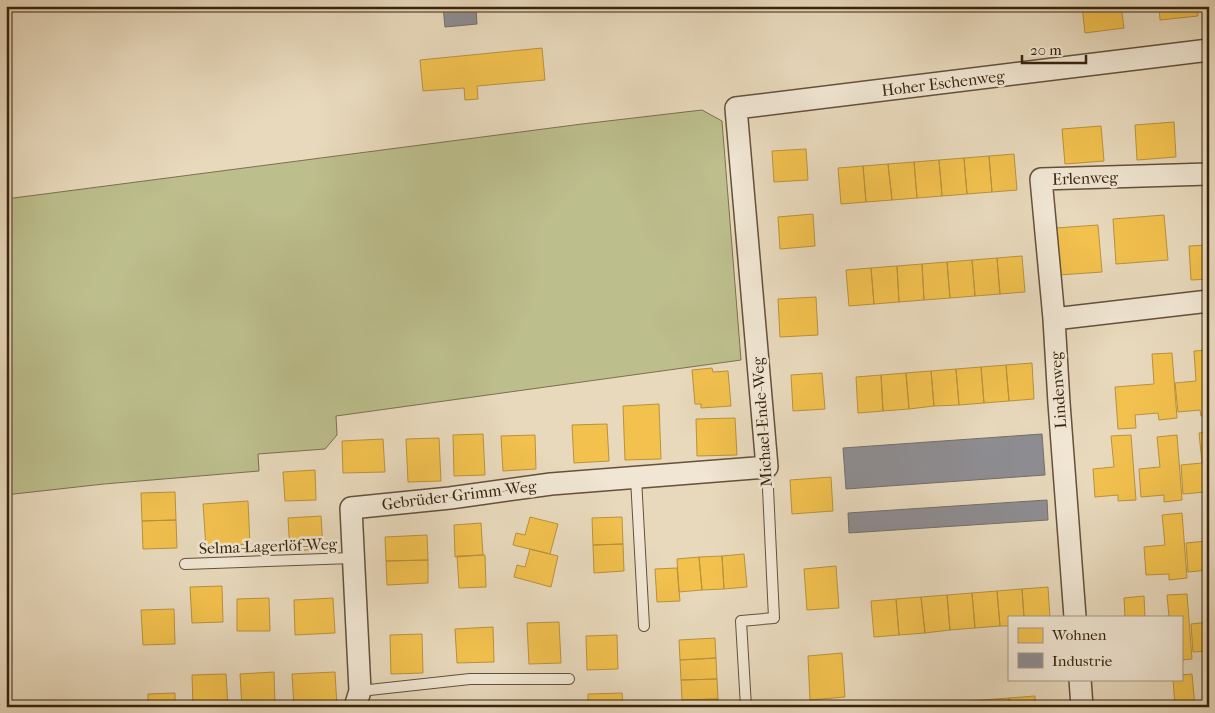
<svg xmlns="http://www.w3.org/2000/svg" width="1215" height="713" viewBox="0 0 1215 713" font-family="'IM FELL French Canon',serif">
<rect width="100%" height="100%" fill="#e8d9bc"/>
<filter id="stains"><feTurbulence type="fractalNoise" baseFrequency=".004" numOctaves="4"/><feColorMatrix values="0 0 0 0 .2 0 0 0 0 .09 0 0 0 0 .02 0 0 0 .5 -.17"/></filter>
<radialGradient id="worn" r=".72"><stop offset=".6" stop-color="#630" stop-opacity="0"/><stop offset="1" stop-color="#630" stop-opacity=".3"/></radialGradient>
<path fill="#bcbe8c" stroke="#7a714d" d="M702,110L722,121L741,360L336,416L337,435L325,449L258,454L259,471L104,484L14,494L6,497V199L582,124Z"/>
<path fill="#f2c14e" stroke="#ba923b" d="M1082,6H1121L1124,28L1085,33Z
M1159,6H1197L1198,16L1160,20Z
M542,48L545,80L477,86L478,99L465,100L464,88L423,91L420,60Z
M1174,122L1176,157L1137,160L1135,125Z
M1101,126L1104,161L1065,164L1062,129Z
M1203,127H1209V161H1206Z
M806,149L808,180L774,182L772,151Z
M1014,154L1017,190L992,192L989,156Z
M989,156L992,192L967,194L964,158Z
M964,158L967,194L942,196L939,160Z
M939,160L942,196L917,198L914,162Z
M914,162L917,198L892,200L888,164Z
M888,164L892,200L866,202L863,166Z
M863,166L866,202L841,204L838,168Z
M813,214L815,246L780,249L778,217Z
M1164,215L1168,260L1116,264L1113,219Z
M1098,225L1102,272L1059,275L1056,228Z
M1209,245V279L1191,280L1189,246Z
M1022,256L1025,292L1000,294L997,258Z
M997,258L1000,294L975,296L972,260Z
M972,260L975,296L950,298L947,262Z
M947,262L950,298L924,300L922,264Z
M922,264L924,300L899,302L897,266Z
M897,266L899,302L874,304L871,268Z
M871,268L874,304L849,306L846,270Z
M816,297L818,335L780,337L778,299Z
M1209,350V415L1201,416L1200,410L1178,412L1175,383L1196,381L1194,351Z
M1172,353L1177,418L1159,420L1158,413L1135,415L1136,428L1118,429L1115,387L1154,384L1152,354Z
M1032,363L1034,399L1009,401L1006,365Z
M1006,365L1009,401L984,403L981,367Z
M981,367L984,403L959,405L956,369Z
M712,368L713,372L728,371L731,406L701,408V404H695L692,370Z
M956,369L959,405L934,406L931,371Z
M931,371L934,406L909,409L906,373Z
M822,373L825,409L793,411L791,375Z
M906,373L909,409L883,411L881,375Z
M881,375L883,411L858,413L856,377Z
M659,404L661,459L625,460L623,406Z
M735,418L737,455L697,456L696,419Z
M607,424L609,461L574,463L572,425Z
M1209,432V498H1206V492L1183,494L1181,465L1202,463L1199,433Z
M483,434L485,475L454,476L453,435Z
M535,435L536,469L503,471L501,436Z
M1131,435L1136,500L1118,501V495L1095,497L1093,469L1114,467L1111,436Z
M1177,435L1182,500L1164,502V495L1141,497L1139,469L1160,467L1157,437Z
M439,438L441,481L408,482L406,439Z
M383,439L385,472L343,473L342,441Z
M315,470L316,500L285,501L283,472Z
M831,477L833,511L792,514L790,480Z
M175,492L176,520L142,521L141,493Z
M248,501L250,544L206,547L203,504Z
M1204,511H1209V570L1188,572L1186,543L1207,541Z
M1182,513L1187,578L1169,580V574L1146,575L1144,547L1165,545L1162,515Z
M321,516L323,549L290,551L288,518Z
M530,517L558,524L550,554L513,545L516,533L525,535Z
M622,517L623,544L593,545L592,518Z
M176,520L177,548L143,549L142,521Z
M481,523L483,555L455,557L454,525Z
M427,535L428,560L386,561L385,537Z
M623,544L624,571L594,573L593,545Z
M530,549L558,556L551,587L514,577L517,565L525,567Z
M744,554L747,587L724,589L722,556Z
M483,555H485L486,587L459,588L457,556Z
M722,556L724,589L702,590L699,557Z
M699,557L702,590L679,592L677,559Z
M428,560V583L387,585L386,561Z
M836,566L839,608L807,610L804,569Z
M677,568L680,601L657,602L655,569Z
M222,586L223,622L192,623L190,587Z
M1048,587L1050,617H1024L1022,589Z
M1022,589L1024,617H1009V626H1000L997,591Z
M997,591L1000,626L975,628L972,593Z
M972,593L975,628L950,630L947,595Z
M1187,594L1192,659L1181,660V617H1169L1167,595Z
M947,595L950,630L925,633L921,597Z
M1144,596L1145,617H1125L1124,598Z
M921,597L925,633L899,635L896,599Z
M269,598L270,631H237V599Z
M333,598L335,633L295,635L294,600Z
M896,599L899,635L874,637L871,601Z
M174,609L175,644L143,645L141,610Z
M559,622L561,663L529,664L527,623Z
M1209,622V651L1193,652L1191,624Z
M493,627L494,662L457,663L455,629Z
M422,634L423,673L391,674L390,635Z
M617,635L618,669L587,670L586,636Z
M715,638L716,658L680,660L679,640Z
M842,653L845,697L810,700L808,656Z
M716,658L717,679L681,680L680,660Z
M274,672L275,707H242L240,674Z
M335,672L337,707H294L292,674Z
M226,674L228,707H193L192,675Z
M1192,674L1195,707H1171L1175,706L1173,679H1181V675Z
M717,679L718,699L682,700L681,680Z
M175,693V707H148V694Z
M622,693L623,707H588V694Z
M1035,696V707H1010L1009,698Z
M1009,698L1010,707H984L983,700Z
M718,699V707H682V700Z
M983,700L984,707H958L957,702Z
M957,702L958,707H932L931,704Z
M931,704L932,707H906V706Z"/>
<path fill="#8d8d92" stroke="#746e6a" d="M443,6H504L476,9L477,24L445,27Z
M1042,434L1045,475L846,489L843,448Z
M1047,500L1048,520L849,533L848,513Z"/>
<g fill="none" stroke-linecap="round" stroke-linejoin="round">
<g stroke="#64513a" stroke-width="12">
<path id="lane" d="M636,478L644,626
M185,564L352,558
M360,691L470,679H569
M746,707L741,621L774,618L767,467"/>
</g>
<g stroke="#64513a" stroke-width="24">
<path id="street" d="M1054,319L1041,179L1209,174
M1075,617L1059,403L1054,319L1209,301
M1080,679L1082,707
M355,707L360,691L351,508L450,498L551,484L767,467L736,108L1209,50"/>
</g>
<use href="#lane" stroke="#f0e6d3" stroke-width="10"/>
<use href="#street" stroke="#f0e6d3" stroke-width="21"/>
</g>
<g text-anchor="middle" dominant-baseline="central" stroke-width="5" stroke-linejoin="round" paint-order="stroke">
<g font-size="16" fill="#38240e" stroke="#f0e6d3">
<text transform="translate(943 83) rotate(-7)">Hoher Eschenweg</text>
<text transform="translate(1085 178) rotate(-2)">Erlenweg</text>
<text transform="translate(1058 390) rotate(-94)">Lindenweg</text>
<text transform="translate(762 422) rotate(-94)">Michael-Ende-Weg</text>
<text transform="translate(459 495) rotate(-7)">Gebrüder-Grimm-Weg</text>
<text transform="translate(268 546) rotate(-2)">Selma-Lagerlöf-Weg</text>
</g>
</g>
<rect width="1215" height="713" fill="none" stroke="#e8d9bc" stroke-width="25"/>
<rect x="8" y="8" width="1200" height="698" fill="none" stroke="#38240e" stroke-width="2.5"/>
<rect x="12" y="12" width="1190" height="688" fill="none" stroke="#38240e"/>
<rect x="1008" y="616" width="175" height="65" fill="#f0e6d3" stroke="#a69884"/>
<rect x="1018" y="628" width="25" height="15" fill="#f2c14e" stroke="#a69884"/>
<text x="1052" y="640" font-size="15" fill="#38240e">Wohnen</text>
<rect x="1018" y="653" width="25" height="15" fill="#8d8d92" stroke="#a69884"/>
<text x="1052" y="666" font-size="15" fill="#38240e">Industrie</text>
<path d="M1022 55v8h64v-8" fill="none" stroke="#38240e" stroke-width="2.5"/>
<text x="1030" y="55" font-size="15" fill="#38240e" stroke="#f0e6d3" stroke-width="4" paint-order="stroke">20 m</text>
<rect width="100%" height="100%" filter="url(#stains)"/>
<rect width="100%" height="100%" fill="url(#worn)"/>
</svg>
